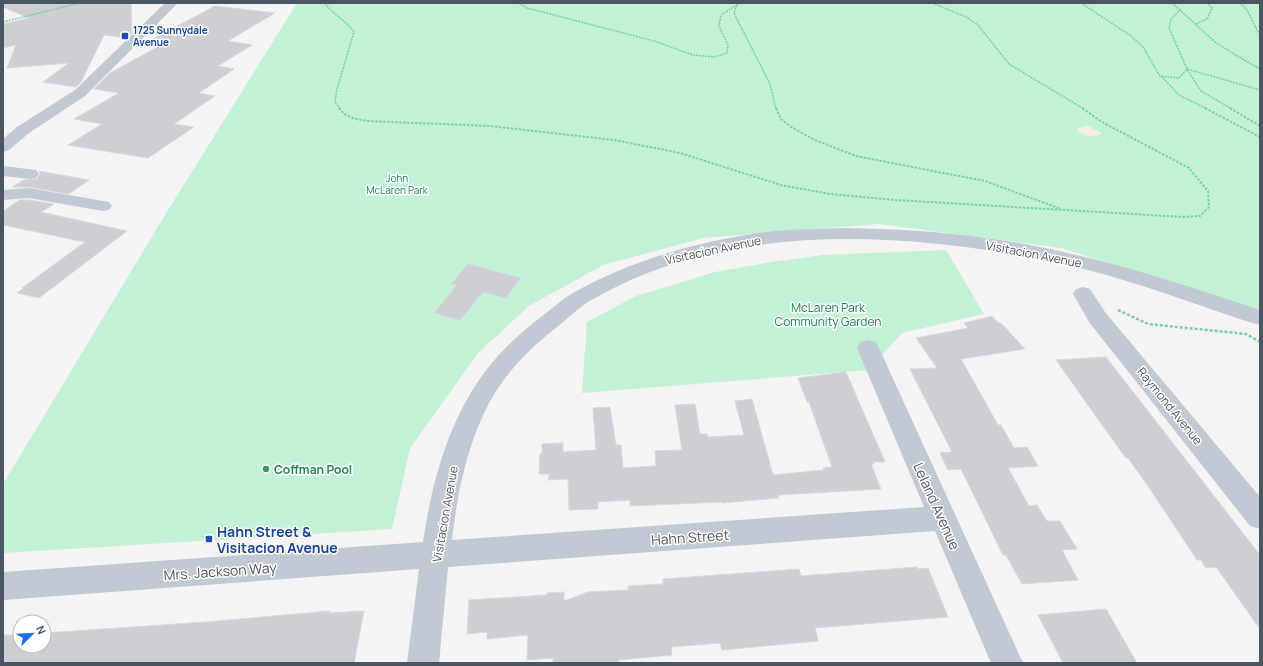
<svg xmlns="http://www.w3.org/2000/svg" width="1263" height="666" viewBox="0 0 1263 666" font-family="Manrope,sans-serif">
<rect width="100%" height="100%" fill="#f5f3f3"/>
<path fill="#c3f1d5" d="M297,3H1260V311L1061,248L879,224L703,238L603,265L529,306L478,353L410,448L392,529L3,553V484L165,215Z
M946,250L984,314L902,333L869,370L582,393L587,322L636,296L715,272L772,262L823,255Z"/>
<path fill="#f5f0e5" d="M1088,126L1102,133C1095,139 1085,136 1078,131V128Z"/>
<path fill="#cdcfd5" stroke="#d7d9de" d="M3,3H131L132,33L127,38L104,35L81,82L76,87L43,82L69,63L7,68L16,45L3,48V24L29,18L3,7Z
M215,6L275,13L228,41L252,45L218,66L234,69L199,93L215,96L174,124L194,127L148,158L68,145L102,124L74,119L119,93L94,89L110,73L165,43L149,41Z
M39,171L89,180L69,194L29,187H12L24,180L37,179L40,174Z
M20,200H29L54,204L41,212L127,231L39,298L17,293L24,288H22L85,242L3,225V211Z
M468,264L521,278L506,298L483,292L460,320L434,313L457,285L451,284Z
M992,316L998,323H1001L1025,349L961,359L998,425H1001L1014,448L1027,447L1038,466L1008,468L1029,506L1037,505L1047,521H1060L1077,549L1062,550L1078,580L1022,584L1006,555H1003L961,469L948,470L940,453L952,452L910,369L937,368L916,338L968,328L964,323Z
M1106,357L1260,555V629L1216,567L1206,568L1201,560H1197L1148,486L1128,458H1126L1110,436L1056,360Z
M846,372L885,462H873L874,464H871L881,489L778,495L779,498L722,503V502L630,506V500L598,502V509L569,510L568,479L548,480L549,474H539L540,454L542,453V444L563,443V452L596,450L593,408L610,407L616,445H621L623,468L656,466L655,451L682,450L675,405L695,404L700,434H707L708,437L744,435L735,401L752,399L773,475L824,470L823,468L832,467L809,402H807L798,378Z
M917,567L918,569L928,568L948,617L815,628L818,641L722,650L720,643L671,647L672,655L618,660L619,663H553V658L527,660L528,635L487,639V632L467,634L469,600L547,595V593L564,592V601L588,592L628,590V586L663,584V579L799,569L801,576Z
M1106,609L1137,663H1063L1038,615Z
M330,611L329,613L364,611L354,663H3V635H20V646H44V633L206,622Z"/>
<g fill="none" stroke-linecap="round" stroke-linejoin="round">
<path stroke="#7ad0a6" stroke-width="1.5" stroke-dasharray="2 1" stroke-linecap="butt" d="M325,3C333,15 346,20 354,32L337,89L335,102L340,109
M518,3L527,8L654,41L693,55L714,57L727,53L728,45L719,26L721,15L740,3
M932,3L966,17L978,25L1009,64L1084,109
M1081,3L1131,36L1143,47L1160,76L1179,78L1187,69L1260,90
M1172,3L1215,42L1234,54L1260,69
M1240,3L1247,10L1260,36
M737,5L734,13L770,84L776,109
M1181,9L1171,19L1169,28L1187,69L1201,91L1232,109
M3,22L79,3
M1196,24L1207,19L1212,8L1207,3
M1161,76L1179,95L1207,109"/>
<path stroke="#7ad0a6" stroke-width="2" stroke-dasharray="2.5 1.5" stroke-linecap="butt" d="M339,108C346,118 356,119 367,121L490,126L614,140L680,153L781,185L830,194L895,200L1184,217L1200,216L1209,207L1208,191L1189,168L1102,122L1082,108
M776,108L781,119L791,127L815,140L856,156L985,181L1061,209
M1205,108L1260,137
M1230,108L1260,126"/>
<path stroke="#7ad0a6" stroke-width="2.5" stroke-dasharray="3 2" stroke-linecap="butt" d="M1118,310L1148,324L1246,334L1260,342"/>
<path fill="#c1cad2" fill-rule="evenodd" d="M165,3H178L85,96L29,133L9,150L3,152V139L17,127L75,90Z
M3,166L36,170L39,174L36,178L30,179L3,176Z
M29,188L103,201L109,202L112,206L109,210L103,211L29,198L3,200V190Z
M846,228C893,229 939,231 985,238C1079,250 1170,280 1260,310V325C1240,320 1220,312 1199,305C1150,288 1100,271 1048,261C899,231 724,221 588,302C577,309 567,319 557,327C530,348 506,372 489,403C467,445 457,494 452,540L924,507L857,348L860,342L868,340L876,342L879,348L1023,663H991L935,531L448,567L439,663H407L419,569L3,600V572L423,542C431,488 445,433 475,386C493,358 516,336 542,316C552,309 562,299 573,293C635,258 704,240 774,231C798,229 822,229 846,228Z
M1083,287L1090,289L1105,312L1260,497V529L1250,526L1089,322L1073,294L1076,289Z"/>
</g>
<g fill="#1a4fb4" stroke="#fff" stroke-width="1.5">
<rect x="121" y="32" width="8" height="8" rx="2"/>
<rect x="205" y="535" width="8" height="8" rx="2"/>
</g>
<circle fill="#2e9e5b" stroke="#fff" stroke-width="1.5" cx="266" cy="469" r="4"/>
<g text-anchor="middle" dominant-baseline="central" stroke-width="3" stroke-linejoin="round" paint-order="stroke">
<g font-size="10" font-weight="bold" fill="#164399" stroke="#fff" text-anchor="start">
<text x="133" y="30">1725 Sunnydale<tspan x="133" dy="12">Avenue</tspan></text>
</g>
<g font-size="10" fill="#17864f" stroke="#fff">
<text x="397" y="178">John<tspan x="397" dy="12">McLaren Park</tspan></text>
</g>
<g font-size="12" fill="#4a5661" stroke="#fff">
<text transform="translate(713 250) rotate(-12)">Visitacion Avenue</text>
<text transform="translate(1034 254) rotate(11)">Visitacion Avenue</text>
<text transform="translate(1170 406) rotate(51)">Raymond Avenue</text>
<text transform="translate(445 514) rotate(-80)">Visitacion Avenue</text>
</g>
<g font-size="12" fill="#17864f" stroke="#fff">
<text x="828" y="307">McLaren Park<tspan x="828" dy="14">Community Garden</tspan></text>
</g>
<g font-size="12" font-weight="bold" fill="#27864d" stroke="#fff" text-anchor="start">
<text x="274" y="469">Coffman Pool</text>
</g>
<g font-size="14" fill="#4a5661" stroke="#fff">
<text transform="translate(937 506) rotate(66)">Leland Avenue</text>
<text transform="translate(690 537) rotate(-4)">Hahn Street</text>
<text transform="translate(220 571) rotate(-4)">Mrs. Jackson Way</text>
</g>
<g font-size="14" font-weight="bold" fill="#164399" stroke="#fff" text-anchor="start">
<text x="217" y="531">Hahn Street &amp;<tspan x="217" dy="16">Visitacion Avenue</tspan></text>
</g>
</g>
<rect width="1263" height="666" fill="none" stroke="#4a5661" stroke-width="8"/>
<g transform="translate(32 634) rotate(66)"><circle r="19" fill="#ffffff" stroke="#b7bbc0"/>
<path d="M0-3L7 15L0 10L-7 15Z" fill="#1a73e8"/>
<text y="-6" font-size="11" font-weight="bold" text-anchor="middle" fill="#4a5661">N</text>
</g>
</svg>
